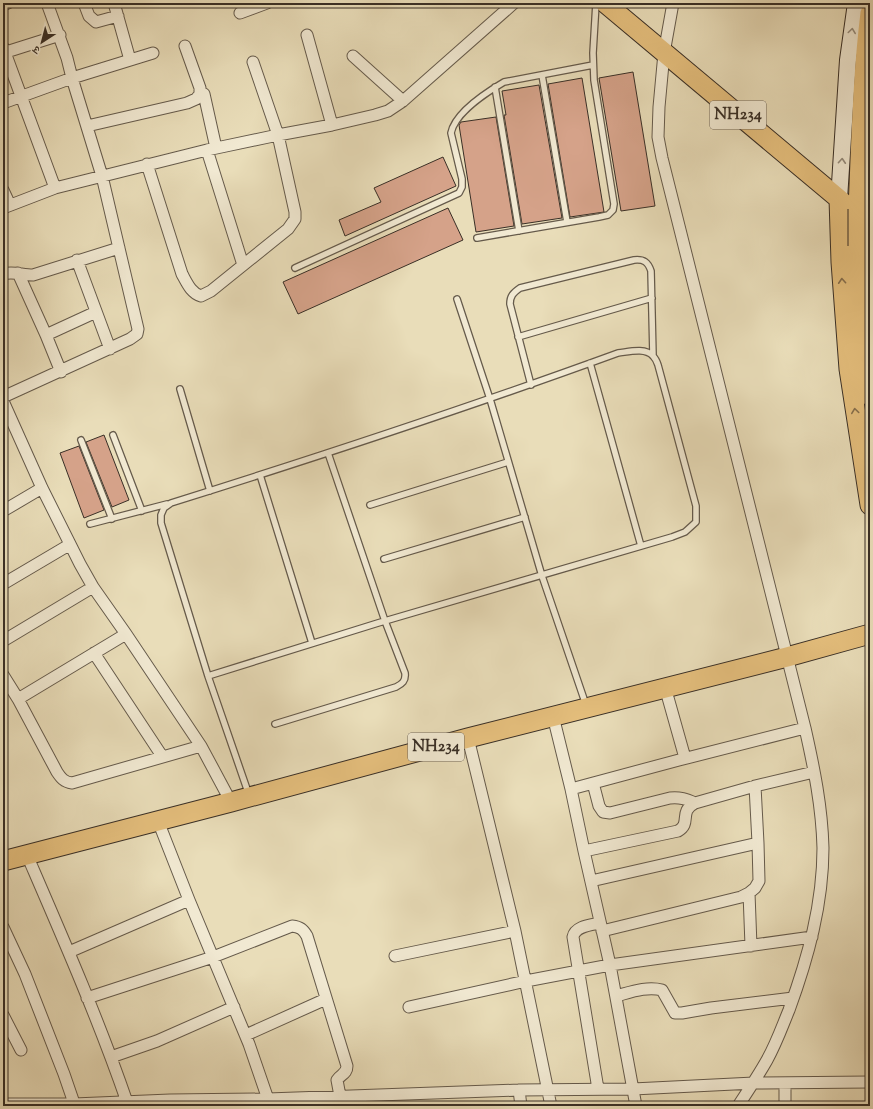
<svg xmlns="http://www.w3.org/2000/svg" width="873" height="1109" viewBox="0 0 873 1109" font-family="'Sorts Mill Goudy','Noto Serif Devanagari',serif">
<rect width="100%" height="100%" fill="#e9ddb9"/>
<filter id="stains"><feTurbulence type="fractalNoise" baseFrequency=".005" numOctaves="4"/><feColorMatrix values="0 0 0 0 .2 0 0 0 0 .09 0 0 0 0 .02 0 0 0 .5 -.17"/></filter>
<radialGradient id="worn" r=".72"><stop offset=".6" stop-color="#630" stop-opacity="0"/><stop offset="1" stop-color="#630" stop-opacity=".3"/></radialGradient>
<path fill="#d5a289" stroke="#392f26" d="M633,72L655,206L621,211L599,78Z
M582,78L604,212L570,217L548,84Z
M539,85L562,218L522,224L504,115H506L502,91Z
M496,117L514,226L476,232L459,125L461,122Z
M443,157L456,186L345,236L339,220L381,202L374,188Z
M448,208L463,240L298,314L283,282Z
M104,435L129,500L112,507L86,442Z
M79,446L104,510L84,518L60,453Z"/>
<g fill="none" stroke-linecap="round" stroke-linejoin="round">
<g stroke="#655a4b" stroke-width="8">
<path id="service" d="M542,75L567,222
M495,87L519,231
M477,238L599,217L608,215L613,210L614,204L594,80L593,53L596,3
M295,268L459,193L462,187V179L451,133C455,113 487,92 504,82L593,65
M457,299L490,399L542,576L586,705
M518,337L652,298
M590,363L641,546
M531,385L510,304C510,296 513,293 520,288L634,260C644,259 648,262 651,271L653,356
M180,389L210,491
M113,435L142,511
M81,440L112,519
M260,475L312,643
M370,505L508,462
M90,524L167,504
M384,559L525,517
M208,676L378,623L672,537L685,532L696,522V506L658,365C657,362 655,358 653,356C645,347 628,352 618,353C470,407 321,456 171,503L164,508L161,515V523L208,676L249,795
M275,724L396,687C402,684 406,681 405,673L385,621L328,453"/>
</g>
<g stroke="#655a4b" stroke-width="13">
<path id="minor" d="M84,3L89,16L96,22L118,16
M114,3L130,60
M673,3L664,53L659,107L658,137L662,158L805,728C814,768 822,807 823,848C823,904 808,958 789,1010C782,1027 776,1044 767,1060C758,1076 748,1091 738,1106
M3,5L8,3
M240,13L267,3
M307,35L332,125
M3,47L55,188
M3,53L60,35
M353,56L403,101
M204,94L216,148
M3,103L72,78L153,53
M87,126L187,103L196,99L200,94V88L185,46
M207,150L243,265
M147,164L182,274C187,283 191,293 201,296L211,291L288,229L295,219V212L278,135L253,62
M3,190L10,205
M3,208L55,188L207,150L278,135L332,125L375,115L388,111L403,101L514,3
M77,260L110,349
M18,273L46,335L61,372
M3,274C13,271 22,275 33,275L119,248
M46,335L96,312
M3,397L130,339L137,334L138,329L102,176L72,78L67,58L47,3
M3,401L42,488L80,564L93,587L126,634L201,746L231,802
M3,511L42,488
M3,584L69,545
M3,641L93,587
M94,653L162,756
M3,675L18,699L57,772C61,778 64,782 72,783L201,746
M665,687L685,758
M18,699L126,634
M553,716L571,789L584,851L610,965L636,1106
M468,738L515,931L551,1106
M593,783L599,806L603,812L610,813L670,798C680,797 686,799 695,803
M571,789L679,760L805,728
M158,821L189,900L249,1044L270,1105
M584,851L678,831C692,823 678,812 695,803L755,786L814,772
M27,855C62,936 98,1018 127,1102
M591,881L758,843
M749,893L751,946
M3,927L25,974L64,1074L75,1106
M602,931L741,897L749,893L755,888L759,881L758,843L755,786
M69,952L189,900
M395,956L515,931
M616,996C631,992 647,986 662,990L675,1013H682L711,1008L793,998
M87,998L213,957L292,926C300,927 303,929 307,936L347,1066C347,1074 341,1074 337,1080L340,1096
M409,1007L526,981L610,965L812,937
M3,1015L21,1050
M246,1035L326,999
M111,1057L157,1041L234,1007
M598,1089L573,937C575,926 591,925 600,923
M519,1090L521,1106
M3,1104H74L170,1100L268,1099L519,1090L633,1089L754,1083L870,1082
M785,1106V1083"/>
</g>
<g stroke="#392f26" stroke-width="18">
<path id="secondary" d="M839,199L848,60L856,3"/>
</g>
<g stroke="#392f26" stroke-width="21">
<path id="trunk" d="M605,3L839,199L870,227
M839,199L841,262L849,369L870,505
M858,209C861,143 862,78 870,13
M858,246L861,316L870,396
M3,861L231,802L468,738L787,657L870,634"/>
</g>
<use href="#service" stroke="#f1e9d2" stroke-width="5.5"/>
<use href="#minor" stroke="#f1e9d2" stroke-width="11"/>
<use href="#secondary" stroke="#f1e9d2" stroke-width="16"/>
<use href="#trunk" stroke="#e4be7c" stroke-width="19"/>
<g stroke="#392f26" stroke-width="21" stroke-linecap="butt">
<path id="trunk-bridge" d="M858,209V246"/>
</g>
<use href="#trunk-bridge" stroke="#e4be7c" stroke-width="19"/>
</g>
<defs><path id="oneway-chevron" d="M-2-3.5L2.5 0L-2 3.5" fill="none" stroke-width="1.6" stroke-linecap="round" stroke-linejoin="round"/></defs>
<g stroke="#958c7c">
<use href="#oneway-chevron" transform="translate(852 31) rotate(-82)"/>
<use href="#oneway-chevron" transform="translate(842 161) rotate(-86)"/>
</g>
<g stroke="#866f4d">
<use href="#oneway-chevron" transform="translate(842 281) rotate(-94)"/>
<use href="#oneway-chevron" transform="translate(855 411) rotate(-98)"/>
</g>
<g text-anchor="middle" dominant-baseline="central" stroke-width="3" stroke-linejoin="round" paint-order="stroke">
<g fill="#f1e9d2" stroke="#70675a" stroke-width="1">
<rect x="710" y="101" width="56" height="28" rx="3"/>
<rect x="408" y="733" width="56" height="28" rx="3"/>
</g>
<g font-size="16" font-weight="bold" fill="#392f26">
<text x="738" y="115">NH234</text>
<text x="436" y="747">NH234</text>
</g>
</g>
<rect width="873" height="1109" fill="none" stroke="#e9ddb9" stroke-width="16"/>
<rect x="4" y="4" width="865" height="1101" fill="none" stroke="#392f26" stroke-width="2"/>
<rect x="8" y="8" width="857" height="1093" fill="none" stroke="#392f26"/>
<g transform="translate(42 42) rotate(216)" stroke="#f1e9d2" stroke-width="3" paint-order="stroke">
<path d="M0-3L7 15L0 10L-7 15Z" fill="#392f26"/>
<text y="-6" font-size="11" font-weight="bold" text-anchor="middle" fill="#392f26">उ</text>
</g>
<rect width="100%" height="100%" filter="url(#stains)"/>
<rect width="100%" height="100%" fill="url(#worn)"/>
</svg>
